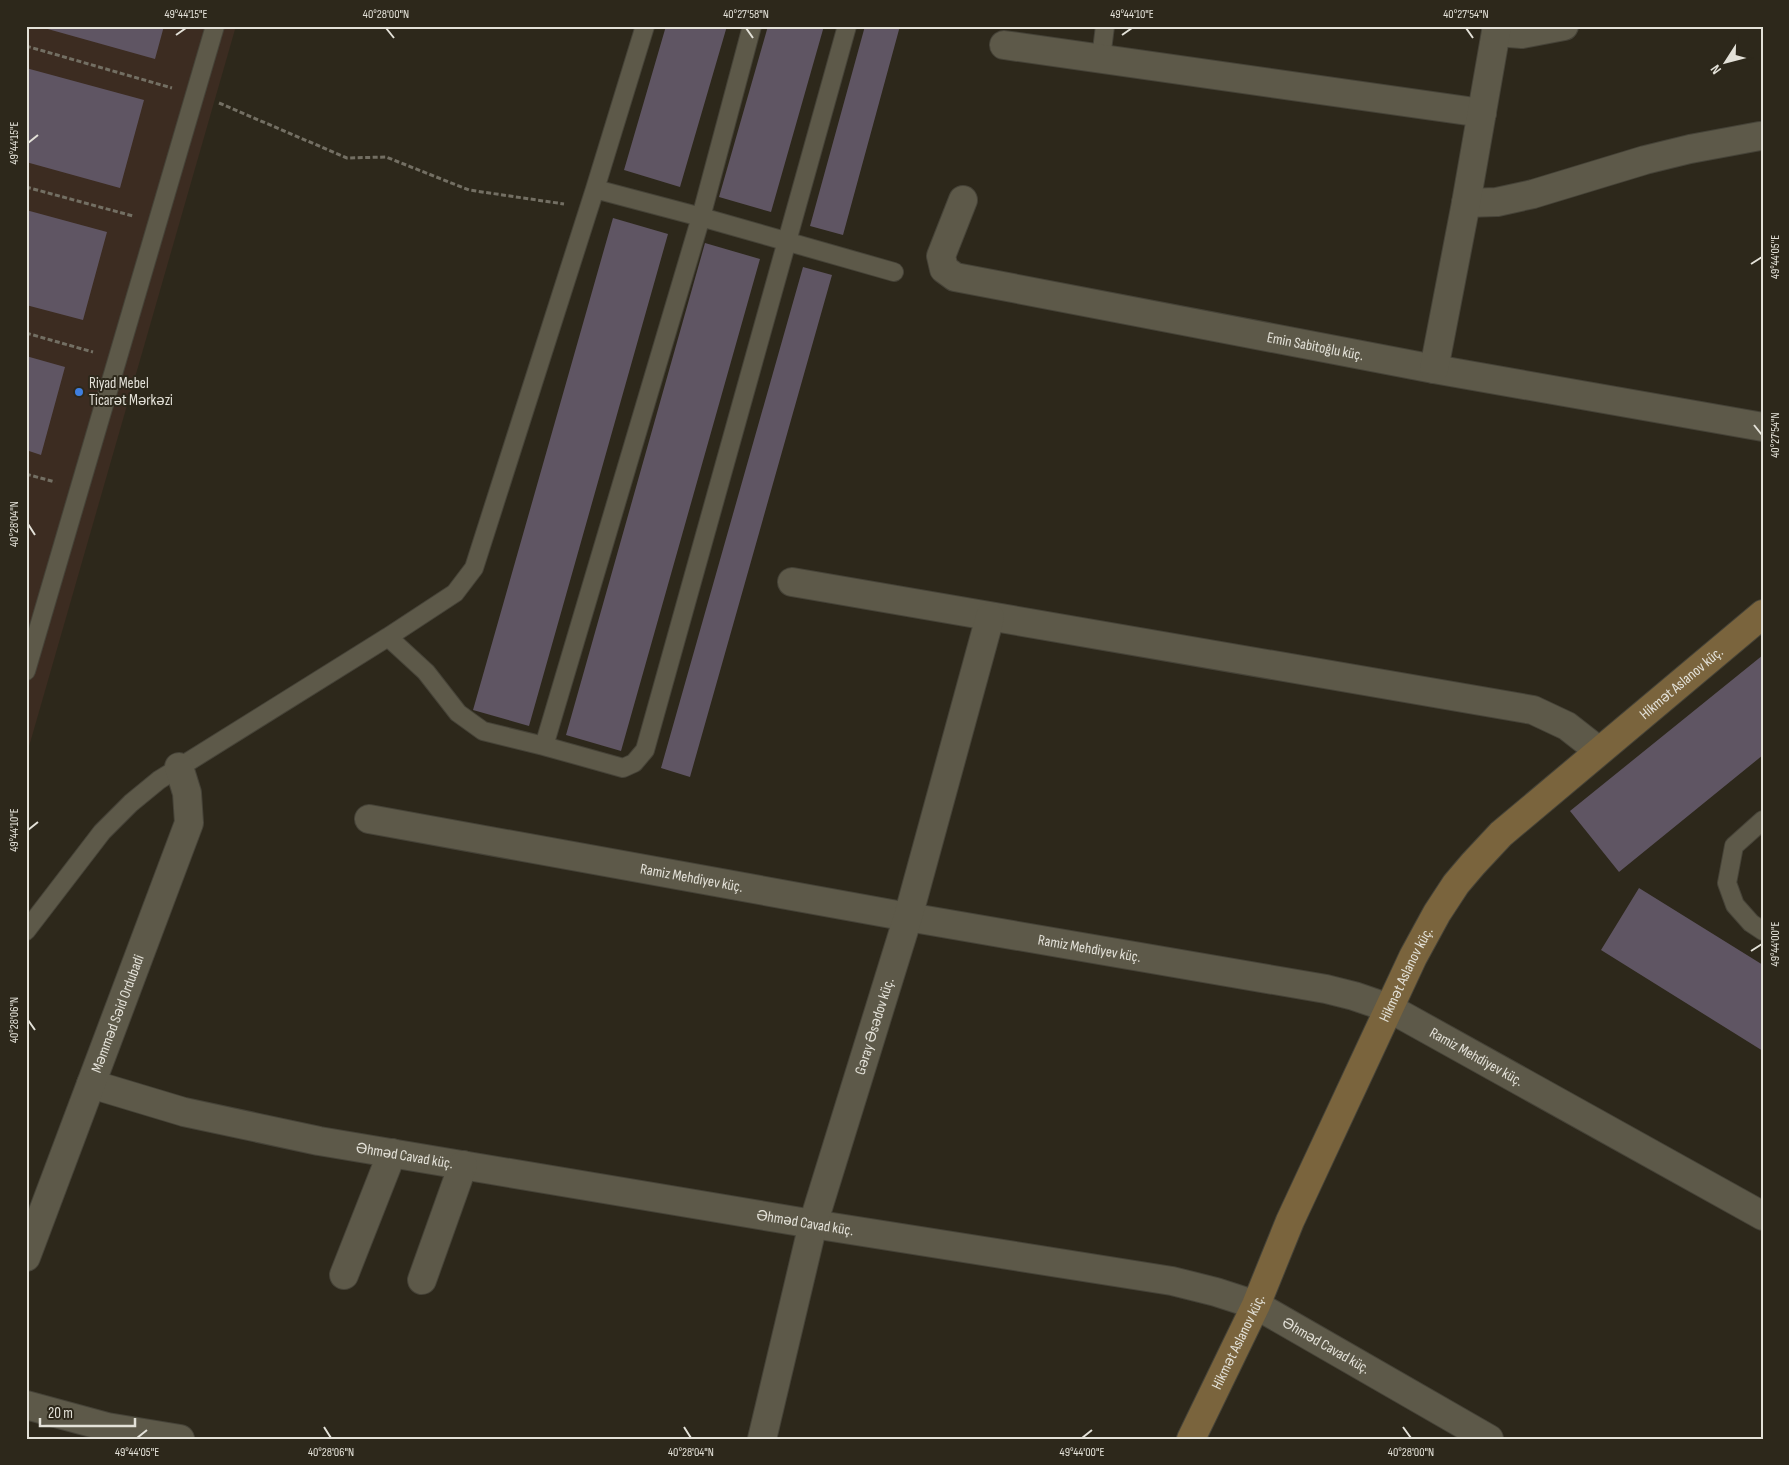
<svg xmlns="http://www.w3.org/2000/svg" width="1789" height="1465" viewBox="0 0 1789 1465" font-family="'Sofia Sans Condensed',sans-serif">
<rect width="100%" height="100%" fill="#2d281b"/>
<path fill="#3c2c21" d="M26,26H236L26,757Z"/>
<path fill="#5f5563" d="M37,26H164L155,59Z
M666,26H727L680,187L624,170Z
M768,26H824L771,212L719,197Z
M865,26H900L843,235L810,226Z
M26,68L144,100L120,188L26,162Z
M26,210L107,232L83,320L26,305Z
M613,218L668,234L529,726L473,710Z
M705,243L760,259L621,751L566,735Z
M803,267L832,275L690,777L661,768Z
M26,356L65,367L41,455L26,450Z
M1763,655V755L1619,872L1570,811Z
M1639,888L1763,965V1051L1601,950Z"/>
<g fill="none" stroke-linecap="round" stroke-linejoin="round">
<g stroke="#464338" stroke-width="20">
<path id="lane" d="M1101,58L1105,26
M595,189L701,217L894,272
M388,637L426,672L458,713L483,731L544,746L623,768L634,763L645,750L847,26
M26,671L215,26
M544,746L701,217L752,26
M1763,820L1734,846L1727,883L1735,905L1751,923L1763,931
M26,931L102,832L131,803L159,780L388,637L455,593L474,568L595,189L645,26"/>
</g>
<g stroke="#464338" stroke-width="30">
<g id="street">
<path d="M1496,32L1522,34L1564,26"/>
<path d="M1004,45L1482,113"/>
<path id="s1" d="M963,200L941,256L944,269L955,277L1434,369L1763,427"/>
<path d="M1466,203L1497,202L1533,194L1645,160L1690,149L1760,136"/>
<path d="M1434,369L1466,203L1497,26"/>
<path d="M792,582L1533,710L1567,726L1599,751"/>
<path id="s2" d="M369,819L908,917L1326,989L1354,996L1389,1008L1763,1216"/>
<path id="s3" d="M91,1084L184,1112L319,1141L813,1224L1172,1281L1216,1292L1256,1305L1489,1439"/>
<path id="s4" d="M26,1257L189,823L187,793L179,767"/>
<path d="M344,1275L392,1153"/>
<path d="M422,1280L463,1165"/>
<path d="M26,1405L107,1427L180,1439"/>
<path id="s5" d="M762,1439L813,1224L908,917L990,617"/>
</g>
</g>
<g stroke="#464338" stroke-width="30">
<g id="secondary">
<path id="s6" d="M1191,1439L1256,1305L1290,1221L1413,957L1437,913L1456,884L1473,864L1501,834L1763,614"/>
</g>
</g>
<path stroke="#736f63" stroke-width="3" stroke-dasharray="5 2.5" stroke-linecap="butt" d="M26,46L172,88
M219,103L347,158L386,157L469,190L564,204
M26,187L133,216
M26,333L93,352
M26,474L55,482"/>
<use href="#lane" stroke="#5d5949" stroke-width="18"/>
<use href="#street" stroke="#5d5949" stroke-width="28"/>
<use href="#secondary" stroke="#7a643d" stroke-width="28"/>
</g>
<path fill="none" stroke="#e3e1d8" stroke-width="2" d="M386,28L394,38M746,28L753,38M1466,28L1473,38M176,35L186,28M1122,35L1132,28M28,143L38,135M1751,264L1762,257M1754,425L1762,435M28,524L35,535M28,830L38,822M1751,951L1762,944M28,1020L35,1030M324,1427L331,1438M684,1427L691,1438M1403,1427L1411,1438M137,1438L147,1430M1082,1438L1092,1430"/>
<circle fill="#3f7fe0" stroke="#2d281b" stroke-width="2" cx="79" cy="392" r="5"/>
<g text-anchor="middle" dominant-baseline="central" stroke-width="4" stroke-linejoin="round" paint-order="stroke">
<g font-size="15" fill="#e3e1d8" stroke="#2d281b">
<text stroke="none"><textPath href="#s1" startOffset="454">Emin Sabitoğlu küç.</textPath></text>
<text stroke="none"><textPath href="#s6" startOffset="918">Hikmət Aslanov küç.</textPath></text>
<text stroke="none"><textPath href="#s2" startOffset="328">Ramiz Mehdiyev küç.</textPath></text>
<text stroke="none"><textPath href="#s2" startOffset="732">Ramiz Mehdiyev küç.</textPath></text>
<text stroke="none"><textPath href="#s6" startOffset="512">Hikmət Aslanov küç.</textPath></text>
<text stroke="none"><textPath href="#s4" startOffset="260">Məmməd Səid Ordubadi</textPath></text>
<text stroke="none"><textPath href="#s5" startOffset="428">Gəray Əsədov küç.</textPath></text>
<text stroke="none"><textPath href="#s2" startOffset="1138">Ramiz Mehdiyev küç.</textPath></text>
<text stroke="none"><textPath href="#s3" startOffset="322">Əhməd Cavad küç.</textPath></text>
<text stroke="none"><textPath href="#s3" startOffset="728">Əhməd Cavad küç.</textPath></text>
<text stroke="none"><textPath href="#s6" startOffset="108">Hikmət Aslanov küç.</textPath></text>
<text stroke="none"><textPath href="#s3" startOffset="1268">Əhməd Cavad küç.</textPath></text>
</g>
<g font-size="15" fill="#e3e1d8" stroke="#2d281b" text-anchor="start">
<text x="89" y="383">Riyad Mebel<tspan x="89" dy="17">Ticarət Mərkəzi</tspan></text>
</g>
</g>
<rect width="1789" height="1465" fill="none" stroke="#2d281b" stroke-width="55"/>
<g transform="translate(1726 62) rotate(234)" stroke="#2d281b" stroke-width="4" paint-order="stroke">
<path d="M0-4L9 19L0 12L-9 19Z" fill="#e3e1d8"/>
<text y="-8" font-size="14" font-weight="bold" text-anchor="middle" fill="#e3e1d8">N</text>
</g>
<path d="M40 1418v8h95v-8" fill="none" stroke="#e3e1d8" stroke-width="2.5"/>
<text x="48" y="1418" font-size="15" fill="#e3e1d8" stroke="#2d281b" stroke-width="4" paint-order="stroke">20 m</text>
<rect x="28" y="28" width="1734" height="1410" fill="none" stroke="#e3e1d8" stroke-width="2"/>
<g font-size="12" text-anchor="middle" fill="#e3e1d8">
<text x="186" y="18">49°44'15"E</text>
<text x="386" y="18">40°28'00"N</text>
<text x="746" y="18">40°27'58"N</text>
<text x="1132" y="18">49°44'10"E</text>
<text x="1466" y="18">40°27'54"N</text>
<text transform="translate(14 143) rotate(-90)" y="4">49°44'15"E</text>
<text transform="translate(1775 257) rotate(-90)" y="4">49°44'05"E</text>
<text transform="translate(1775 435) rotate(-90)" y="4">40°27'54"N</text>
<text transform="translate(14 524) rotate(-90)" y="4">40°28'04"N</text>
<text transform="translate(14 830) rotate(-90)" y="4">49°44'10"E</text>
<text transform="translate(1775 944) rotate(-90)" y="4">49°44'00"E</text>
<text transform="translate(14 1020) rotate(-90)" y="4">40°28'06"N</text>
<text x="137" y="1456">49°44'05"E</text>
<text x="331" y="1456">40°28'06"N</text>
<text x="691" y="1456">40°28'04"N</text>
<text x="1082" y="1456">49°44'00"E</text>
<text x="1411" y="1456">40°28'00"N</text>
</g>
</svg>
